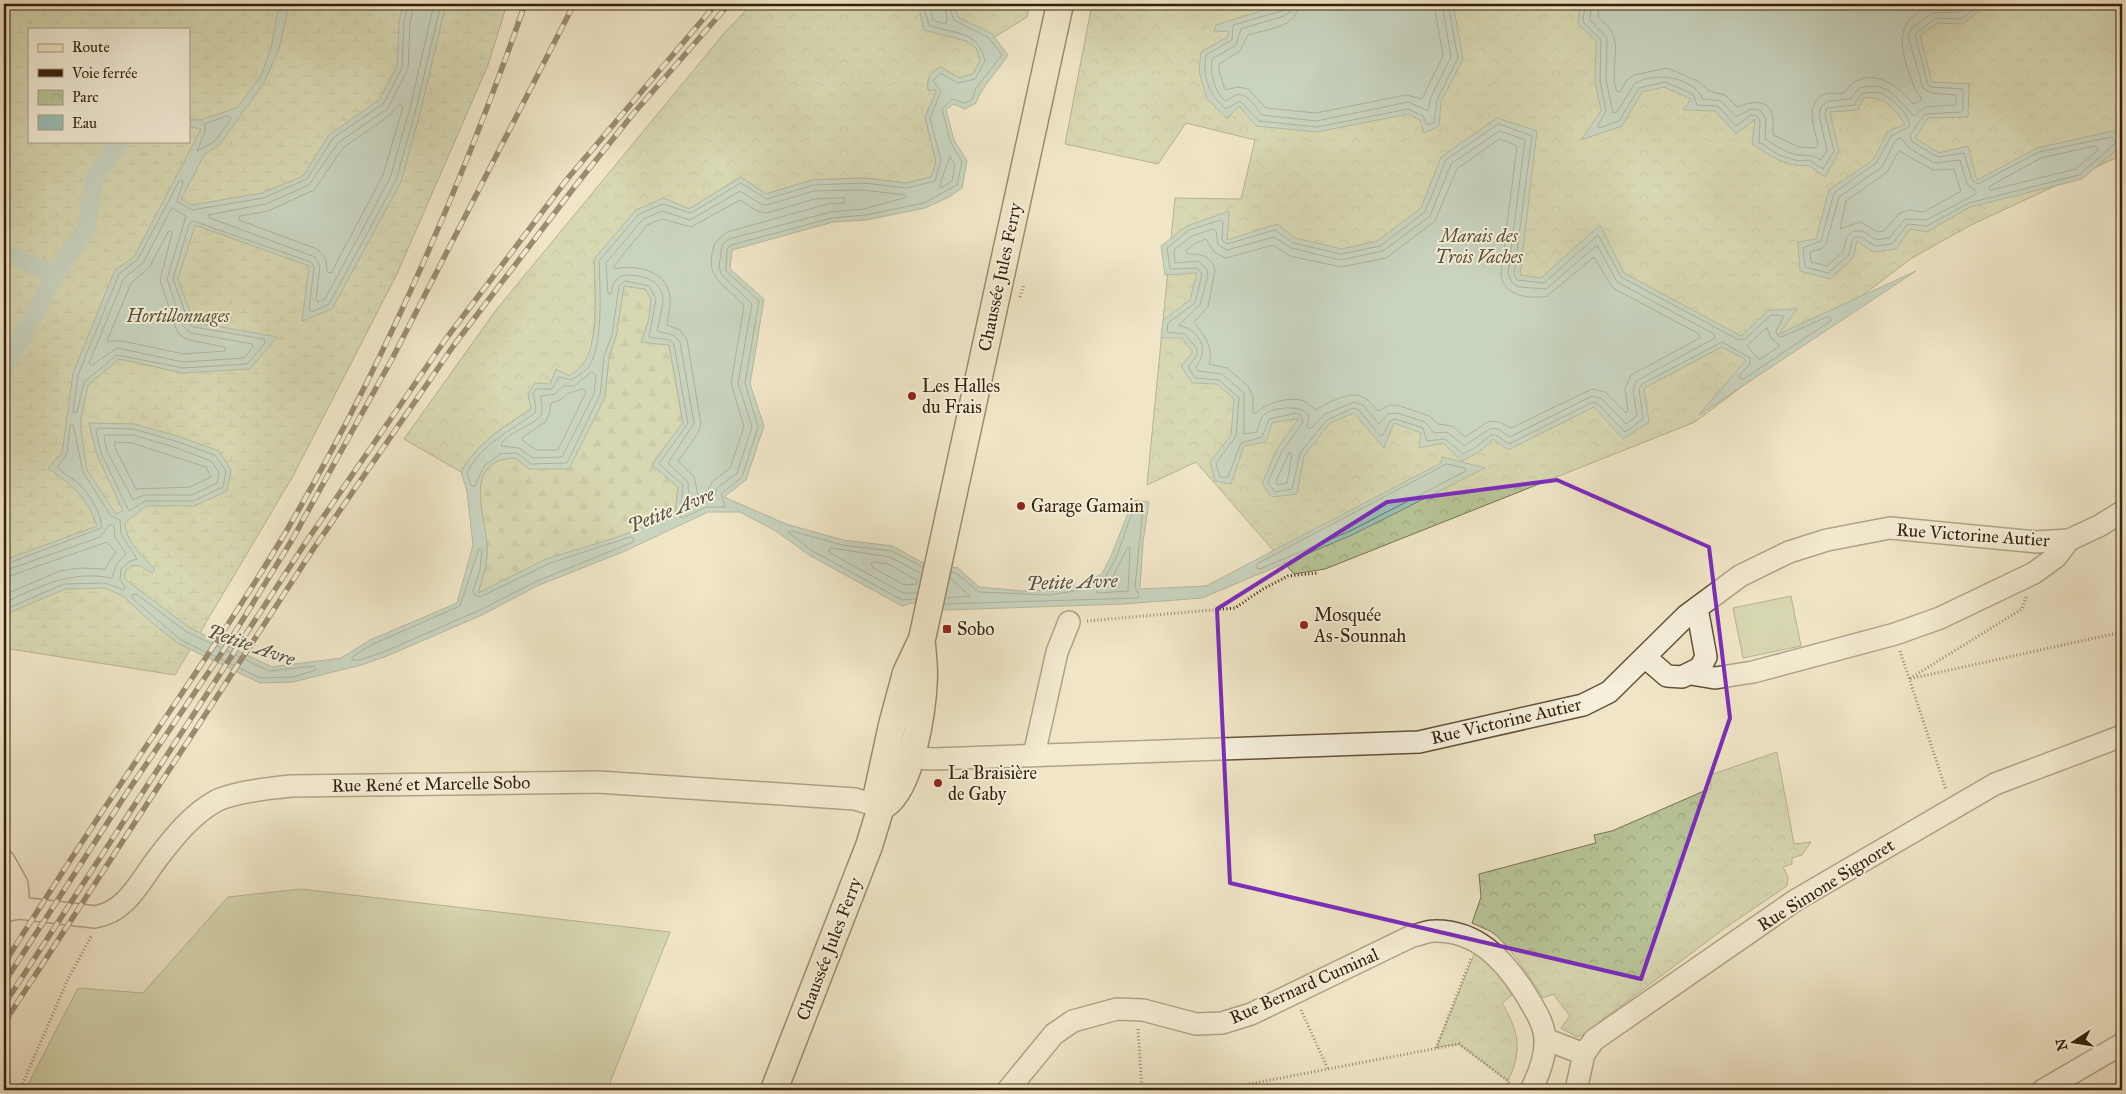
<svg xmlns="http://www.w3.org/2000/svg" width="2126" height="1094" viewBox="0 0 2126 1094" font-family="'IM FELL Great Primer',serif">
<defs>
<pattern id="forest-firs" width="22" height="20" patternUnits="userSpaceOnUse" patternTransform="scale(1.25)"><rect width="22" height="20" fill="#b8c597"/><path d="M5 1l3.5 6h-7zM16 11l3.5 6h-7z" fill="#9fa981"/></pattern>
<pattern id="wetland-marsh" width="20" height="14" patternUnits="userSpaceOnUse" patternTransform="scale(1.25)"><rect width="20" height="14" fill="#b8c597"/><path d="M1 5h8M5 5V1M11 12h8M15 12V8" fill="none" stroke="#9fa981"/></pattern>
<pattern id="park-crowns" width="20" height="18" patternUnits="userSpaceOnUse" patternTransform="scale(1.25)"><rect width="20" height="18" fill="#b8c597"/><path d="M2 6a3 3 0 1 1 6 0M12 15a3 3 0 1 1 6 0" fill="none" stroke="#9fa981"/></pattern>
</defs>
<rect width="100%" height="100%" fill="#f0e6c7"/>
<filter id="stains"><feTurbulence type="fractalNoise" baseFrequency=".004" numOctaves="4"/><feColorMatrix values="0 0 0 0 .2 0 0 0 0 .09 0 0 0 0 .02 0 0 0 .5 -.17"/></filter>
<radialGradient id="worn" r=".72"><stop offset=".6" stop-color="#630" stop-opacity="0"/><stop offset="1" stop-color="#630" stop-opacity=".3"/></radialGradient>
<path fill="#b8c597" stroke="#767350" d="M1791,596L1801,646L1743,658L1733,608Z
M301,889L670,932L607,1090H25L78,988L143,993L228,897Z"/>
<path fill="url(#forest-firs)" stroke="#767350" d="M624,286L645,289L651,299L649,319L641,342L669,345L683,423L652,464L678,487L675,515L478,593C482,579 487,567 487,552C488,519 459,460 515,458L529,469L589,428L605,397L609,357L616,336Z"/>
<path fill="url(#wetland-marsh)" stroke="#767350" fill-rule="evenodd" d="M4,4H507L488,65L397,274L293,476L175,675L4,648ZM29,29H189V141H29Z"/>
<path fill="url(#park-crowns)" stroke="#767350" d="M752,4H1030L1027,17L977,48L980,61L973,74L959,78L941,67C930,72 927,78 928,90H937L925,117L936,162L931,177L907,183L863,178L812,180L766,194L741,177L689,209L663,198L594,259C595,283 599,348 583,366C569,380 546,386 528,393L531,409C503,427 478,442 461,472L404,439L496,310L725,32Z
M1092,4H2122V155L1971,225L1912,258L1695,422L1325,569L1294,574L1196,462L1147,485L1175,198L1241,199L1255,140L1186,123L1158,164L1065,144Z
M1777,752L1794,844L1811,842L1802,855L1792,858V864L1783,867L1788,877L1787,886L1725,928L1598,1023L1589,1033L1577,1037L1561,1028L1570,1016L1553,994L1543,998C1533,981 1506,940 1490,931C1484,928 1478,926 1472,923L1481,897L1479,874L1596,843L1594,835L1612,831L1711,788L1710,775Z
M1475,952L1498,974L1512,995L1502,1003C1519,1032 1523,1050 1508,1081L1459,1044L1437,1047Z"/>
<path fill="#9abfb7" stroke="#718072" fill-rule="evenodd" d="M279,4H289L279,49L264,83L219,145L204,155L181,199L192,205L262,193L303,176L329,135L379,100L397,66L399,22L403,4H446L421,110L401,182L332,309L302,321L309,266L195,225L178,279L194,322L277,337L250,369L183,373L119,359L88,385L80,424L87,470L116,514L123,511L97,455L89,423L134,424L177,436L219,451L231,470L227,491L194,506H146L125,523C125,541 144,557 155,570L152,573L140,566L133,565L125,571V579L190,628L272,667L341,658L370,640L457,603L473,545L467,491L461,472C478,442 503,428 531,409L528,393L535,383L550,384L556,369L569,376C574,372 581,368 584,363C600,336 595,290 594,259L636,210L663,198L689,209L741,177L766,194L812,180L863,178L907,183L931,177L936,162L925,117L937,90H928C927,78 930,72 941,67L959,78L973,74L980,61L976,48L966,41L924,30L918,4H959L955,8L958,17L992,34L1008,55C998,72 982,85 976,103L965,109L953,104L946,110L954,140L967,161L962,188L949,197L925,208L866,220L833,222L732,250L730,269L764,299L750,384L764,426L746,480L724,497L786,524L843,540L893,546L921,562L958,568L979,587L1022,591L1050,590L1079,585L1102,574L1111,556L1127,516L1130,500L1149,502L1143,542L1140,589L1206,586L1441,463L1442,457L1485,468L1352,535L1202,598L1123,604L948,610L911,603L902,606L809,555L776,531L740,512H708L625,551L537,586L482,615L387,656L361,665L293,682L260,683L179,644L151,622L123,596L105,588L65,589L4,615V560L97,526C86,496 73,486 48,468L62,453L73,373L115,270L134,257L201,129L189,127V120H201L238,107L261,75L271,48ZM624,286L645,289L651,299L649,319L641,342L669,345L683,422L652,465L678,487L675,515L615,538L546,559L478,593C482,579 487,567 487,552C488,519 459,460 515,458L529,469H569L605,397L609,357L616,336Z
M1283,4H1453L1463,59L1441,102L1439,126L1424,133L1420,120L1408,114L1317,132L1256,126L1239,106L1227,118L1207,99L1199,71L1201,52L1228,37V31L1214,32L1216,25Z
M1580,4H1988L1963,24L1938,23L1920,36L1932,82L1969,84L1968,117L1928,118L1915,138L1939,153L1968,146L1977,180L2037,148L2113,131L2122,140V145L2082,179L1970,207L1927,232L1910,229L1896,249L1873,252L1857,241L1853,258L1830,279L1800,271L1798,242L1816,239L1829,190L1874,159L1887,132L1905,124C1893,107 1885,96 1863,98L1858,110L1830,112L1839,152L1825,177L1808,165C1786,168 1769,155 1752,144L1755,119L1736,134L1715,111L1683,110L1691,99L1664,87L1642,92L1622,126L1581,140L1601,111L1595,81L1596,41L1578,24Z
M1497,118L1537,131L1520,275L1541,278L1600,225L1624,273L1741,336L1769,310L1797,309L1779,334L1916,271L1699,415L1746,360L1722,347L1644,388L1649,422L1623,439L1594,407L1508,450L1493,439L1479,452L1462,461L1443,443L1419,448L1421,433L1394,423L1384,448L1354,413L1330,423L1304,456L1297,494L1272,497L1262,484L1277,449L1299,418L1272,423L1266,442L1244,446L1231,484L1215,481L1210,462L1231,435L1234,399L1217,384L1192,383L1181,366L1193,352L1182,338H1161L1163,320L1190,300L1197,273L1165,275L1161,246L1187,226L1229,211L1227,240L1277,224L1295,238L1342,249L1377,241L1421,208L1441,157Z"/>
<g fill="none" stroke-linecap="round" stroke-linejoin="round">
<path stroke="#677060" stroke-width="1" d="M408,4L404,22L402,68L384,103L333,138L307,179L263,198L192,210L177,201L183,183L182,180L179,181L138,259L119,274L78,375L73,413L77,412L84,382L117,355L183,368L247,364L265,343L264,339L193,327L189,324L173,279L189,224L193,221L311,262L314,267L309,310L312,312L329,304L396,180L416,109L441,4
M414,4L410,23L408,69L388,108L338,143L309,185L266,204L208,215L210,218L315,257L320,266L316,299L318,302L325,299L390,178L410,108L434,4
M923,4L929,25C954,35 978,29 985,61L975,79L958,83L940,73L933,81L941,91L930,118L941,161L935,181L907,188L863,183L813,185L767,199L741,183L691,213L663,204L639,214L599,261C600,286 604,350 587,369C583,373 576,377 571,380L559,377L552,389H536L533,394L536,408L535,413C510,431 481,444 467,473L471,486H475L484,466L500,454L517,453L531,464L567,463L600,395L604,356L612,335L619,286L625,281L649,286L656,299L649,337L670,340L674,345L688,423L659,464L683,485L680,517L683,518L706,507H725L721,494L742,477L758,427L745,383L759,301L726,271L727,249L731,245L832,218L865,215L924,203L957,185L962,162L950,141L942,109L952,99L965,103L972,100L976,88L1002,55L989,38L954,20L950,9L952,4
M929,4L933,20L945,24L947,21L945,4
M1285,4L1282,11L1233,25L1232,40L1206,55C1202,77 1209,95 1226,109L1240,101L1259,121L1317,127L1408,109L1423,116L1427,125L1434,123L1437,100L1458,58L1448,4
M1291,4L1290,12L1284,16L1241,29L1236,45L1212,59C1210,74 1214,91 1225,101C1229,100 1232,96 1236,95C1248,92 1255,108 1262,115L1316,121L1408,102L1428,111L1431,97L1451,57L1442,4
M1299,4C1298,28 1266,29 1248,35L1240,51L1219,64V70L1225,90L1238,87L1248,89L1266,108L1316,113L1406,95L1422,99L1443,56L1434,4
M1585,4L1583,22L1601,40L1600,81L1606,111L1598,125L1599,128L1619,121L1639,88L1665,82L1693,94L1697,105L1718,106L1736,126L1751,115L1757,116L1760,121L1759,142L1779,155L1798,161L1809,160L1823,169L1834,151L1825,114L1827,108L1854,105L1861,94C1866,93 1876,91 1881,93C1891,98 1912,115 1909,127L1891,136L1877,162L1834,193L1821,241L1803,248L1805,267L1828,273L1849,255L1852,240L1856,237H1861L1875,246L1892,244L1908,224L1927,226L1969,203L2079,175L2116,143L2111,137L2039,152L1978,184L1972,180L1964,153L1938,157L1912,142L1910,135L1925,114L1961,112L1963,110V89L1932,87L1928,85L1915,34L1936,18L1961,19L1980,4
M1591,4L1590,20L1607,38L1606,80L1613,113L1617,112L1635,83C1657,72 1691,76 1703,99L1721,101L1736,117L1751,109L1760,110L1766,119L1765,139C1775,145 1786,153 1798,155C1809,156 1810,154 1821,160L1827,150L1819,115L1821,107L1828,101L1850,99L1859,88C1889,80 1895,98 1914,116L1925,107L1956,105V95L1931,93L1923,88L1908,36L1912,28L1932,13L1959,12L1970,4
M1599,4L1598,17C1603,22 1609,26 1612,32C1621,47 1609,73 1617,92H1620L1627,80L1634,75L1667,68L1698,81L1709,91L1725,95L1737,107C1750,102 1770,97 1773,118C1774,124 1772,130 1773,135L1799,147L1816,148L1818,145C1815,129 1803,101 1826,94C1831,92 1841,95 1845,92C1848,90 1849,85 1853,83C1876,68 1899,87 1913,104L1921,100C1921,95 1916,93 1914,87C1902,54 1889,22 1931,6C1940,2 1949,6 1958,4
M399,104L403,107L383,175L331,273L327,272L326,259L317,249L239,220L240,216L268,211L314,190L343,148L390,115Z
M228,116L231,119L215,141L197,151L205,132V124Z
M1499,124L1532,136L1514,274L1517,280L1544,283L1598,235L1621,277L1739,340L1745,339L1771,315L1784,316L1776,331L1777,335L1781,337L1829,316L1832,320L1742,380L1739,376L1750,364V358L1722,342L1642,384L1639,389L1643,419L1625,432L1598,404L1593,402L1509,444L1496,435H1491L1476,447L1463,454L1445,439L1427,441L1423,428L1395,419L1390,421L1383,435L1380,436L1359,410L1353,408L1327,420L1300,453L1292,489L1275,492L1268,482L1282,451L1303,422L1301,415L1296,413L1269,419L1262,437L1241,443L1228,477H1220L1216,463L1236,436L1239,398L1219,380L1195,378L1188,367L1197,355V349L1185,334L1167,332L1168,323L1195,303L1202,274L1197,268L1170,269L1167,248L1189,230L1220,220L1223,222L1222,240L1227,244L1275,230L1293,243L1341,254L1380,246L1425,212L1446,160Z
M1500,131L1525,140L1508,273L1512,283L1519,287L1546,289L1597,245L1617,282L1714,334L1715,338L1636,381L1633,390L1637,416L1626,424L1602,399L1592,396L1510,437L1498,429L1491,428L1464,446L1447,432L1434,433L1425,422L1397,413L1388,414L1379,424L1363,405L1354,402L1325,414L1310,429L1307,427L1309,416C1302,404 1275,407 1265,414C1260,418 1259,426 1257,432L1244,434V393L1222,374L1198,371L1196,367C1206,353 1205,340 1189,329C1186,327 1182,327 1179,325L1200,305L1208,276L1207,269L1198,261L1175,263L1174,250L1192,236L1213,229L1216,231L1218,245L1227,250L1274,237L1291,248L1340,260L1383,251L1430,216L1451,164Z
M1901,138L1909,148L1934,163L1960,160L1967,184L1976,191V194L1926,220L1905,219L1889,238L1876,240L1863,231H1853L1847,237L1843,252L1827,266L1811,262L1810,252L1821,249L1826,244L1839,197L1882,167L1895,141Z
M1500,139L1517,146L1501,273C1501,295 1529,300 1547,296L1594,257L1613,288L1699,334L1700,338L1631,375L1625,388L1628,410L1626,413L1605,392L1592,389L1511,428L1499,422L1489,421L1465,437L1452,426L1438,424L1429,416L1400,406L1390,405L1378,411C1373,406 1369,400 1363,397C1350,390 1327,403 1316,410C1312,408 1309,403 1304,401C1291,396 1265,403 1256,413H1253V396L1248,386L1227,368L1209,364C1214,345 1204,337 1194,322L1208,307L1215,270C1211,255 1201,254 1187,254L1186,250L1196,243L1206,239L1214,252L1226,258L1273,245L1290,256L1341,267L1386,258L1435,221L1457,169Z
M2096,146L2098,150L2076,169L1991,190L1989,189L1990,186L2041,158Z
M1899,151L1933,170L1954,169L1961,191L1924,212L1910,210L1900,213L1884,231L1878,232L1860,222L1840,229L1846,201L1887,172Z
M950,157L955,164L952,181L941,188L940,185Z
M863,190L905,195L907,197L864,209L831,212L729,239L722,245L719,267L721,274L752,304L738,383L752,427L737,473L717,488L713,500L689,507L688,482L668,463L694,423L680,342L673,335L657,331C659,321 662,311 663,300C663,279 638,273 621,276L614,282L611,293L608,294L606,263L643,219L662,211L690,220L740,191L761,204L767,205L814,191Z
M845,198L844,203L828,204L727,232L715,243C702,279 725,283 744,306L731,383L744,427L730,468L712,482L706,493L698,495L694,477L678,461L698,433L701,424L687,340L680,330L667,325C668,316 671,306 670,298C668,271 637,264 615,269L614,266L647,225L662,219L691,227L740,200L757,211L767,213L815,199Z
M172,208L186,216L167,279L183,326L191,333L252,344L253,347L244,358L183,362L117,348L91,366L89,363L124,278L143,263Z
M171,231L172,234L160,280L176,329L180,335L189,340L225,347V351L184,354L122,341H107L131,283L149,268L168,232Z
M1767,328L1771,338L1780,346L1759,360L1747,346Z
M592,372L596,375L594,394L562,457L533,458L519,448L501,446C502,434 534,426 541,415C544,409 540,402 541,396L555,394L563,386H574Z
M583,389L586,392L558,450H536L522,440L523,437L545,422L549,415L551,403L560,400L567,394Z
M98,428L133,429L175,441L215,455L226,471L223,487L193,501H145L129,511L101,453L96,431Z
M106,435H133L174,447L211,461L219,472L217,483L192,495H144L133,500L107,451L104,437Z
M115,442L132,443L206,467L211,477L190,487L136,489L115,448Z
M1290,452L1292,455L1287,483L1277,485L1276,481Z
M1447,464L1465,468L1466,471L1350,531L1260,569L1256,568L1257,564Z
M631,537L634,539L633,542L535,582L480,610L386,651L360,660H352V657L373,644L460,606L479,548L482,550L480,570L473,591L475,595L480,597L548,564Z
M1130,548L1128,591L1097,593V589L1111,580L1127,549Z
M874,562L888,564L917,580V584L904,585L872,567L871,564Z
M4,565L101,528C103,514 87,491 77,482C70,477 63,473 57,467L67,454L70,425L73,424L83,472L111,516L120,520L121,534L137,559L130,561L121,569L120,580L125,587L124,590L105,583L64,584L4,610
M4,571L100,537L110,524L114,526L115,537L126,554L116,565L112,578C71,570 40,586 4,603
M4,578L107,542L116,552L105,569L80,568L60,571L4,595
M917,593H903L830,553L829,550L831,548L890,557L922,574
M136,594L187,632L269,671L314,666L316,670L293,677L260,678L181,640L132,598V595Z
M946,598L970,596L950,578
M916,599L902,600L811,550L788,532L792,531L842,545L892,551L923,567
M944,604L1138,598L1139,595L1135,587L1143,508L1134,507L1116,558L1106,576L1081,590L1050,595L979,592L956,573L951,572"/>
<path stroke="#9abfb7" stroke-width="19" d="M4,252L55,276
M4,368L63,262L87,228L94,179L120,141"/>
<g stroke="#635239" stroke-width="24">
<path id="minor" d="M1645,657L1667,676L1682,677L1700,668L1706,657L1697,608
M1691,674L1715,678L1753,672L1895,634L1940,618L2034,573L2056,557L2069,540
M1034,755L1057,652L1069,622
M896,757L934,759L1419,742L1583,705L1609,692L1686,616L1740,576L1789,552L1827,540L1890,528L2036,542L2069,540L2099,526L2122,512
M4,861L17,884L19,908
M4,911L19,908L95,917C126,912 139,883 157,859C173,838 192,814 216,801C234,792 271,788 291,786L598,782L855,799L881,807
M1545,1039L1584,1054
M1008,1090L1054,1034L1073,1021L1117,1009L1143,1010L1196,1024L1222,1023L1251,1014L1412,936C1419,935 1427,931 1434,931C1477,930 1504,960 1525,993C1533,1007 1544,1022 1545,1039C1546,1055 1538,1076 1531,1090
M1576,1090L1584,1054L1594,1040L1796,900L1995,784L2122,736
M2043,1090L2122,1044"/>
</g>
<g stroke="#34210a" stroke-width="29">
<path id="major" d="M881,807C912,793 923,707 924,676C924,666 923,655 922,645
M774,1090L869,846L881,807L877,794L892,725L906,673L922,639L1060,4"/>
</g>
<path stroke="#34210a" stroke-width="3" stroke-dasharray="1 2.5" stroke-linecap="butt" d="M1020,297L1024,284
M2026,597L2022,609L1909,679L2122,632
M1087,621L1235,608L1263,589L1288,576L1317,573
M1900,651L1946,790
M1301,1010L1328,1069
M1138,1029L1142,1090
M1436,1048L1471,959
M20,1090L68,979L92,935
M1218,1090L1459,1044L1508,1081L1512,1087"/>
<use href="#minor" stroke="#f5efdb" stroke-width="21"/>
<use href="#major" stroke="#f0e6c7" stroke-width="26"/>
<g stroke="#34210a" stroke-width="5.5">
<path id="rail" d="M4,964C41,905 79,846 118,788C174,704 232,622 284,535C383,367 461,188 525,4
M4,983L126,794L227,645L292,540L392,359L574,4
M4,1005L306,542L445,340L568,178L716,4
M4,1023L314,548L454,345L576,185L633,114L729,4"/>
</g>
<use href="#rail" stroke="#f5efdb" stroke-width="4" stroke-dasharray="11" stroke-linecap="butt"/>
</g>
<path d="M0 0H2126V1094H0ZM1557,480L1709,547L1730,718L1641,979L1230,883L1217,609L1387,502Z" fill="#f0e6c7" fill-opacity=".55" fill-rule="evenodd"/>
<path fill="none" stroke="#7b2cbf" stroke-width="4" stroke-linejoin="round" d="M1557,480L1709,547L1730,718L1641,979L1230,883L1217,609L1387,502Z"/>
<g fill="#8f2418" stroke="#f5efdb" stroke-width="2">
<circle cx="912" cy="396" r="5"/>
<circle cx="1021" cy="506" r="5"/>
<circle cx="1304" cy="625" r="5"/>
<rect x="942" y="624" width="10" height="10" rx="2.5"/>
<circle cx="938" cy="783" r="5"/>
</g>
<g text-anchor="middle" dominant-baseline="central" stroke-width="4" stroke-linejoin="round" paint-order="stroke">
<g font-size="18" font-style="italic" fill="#5c5234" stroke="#f5efdb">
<text x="1479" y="236">Marais des<tspan x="1479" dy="21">Trois Vaches</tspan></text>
<text x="178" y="316">Hortillonnages</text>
</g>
<g font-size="18" fill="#34210a" stroke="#f5efdb">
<text transform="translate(1000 277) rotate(-78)">Chaussée Jules Ferry</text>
<text transform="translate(1973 535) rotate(4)">Rue Victorine Autier</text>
<text transform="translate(1506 721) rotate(-13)">Rue Victorine Autier</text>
<text transform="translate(431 784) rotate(-1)">Rue René et Marcelle Sobo</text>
<text transform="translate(1826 885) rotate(-32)">Rue Simone Signoret</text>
<text transform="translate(829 949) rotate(-69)">Chaussée Jules Ferry</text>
<text transform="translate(1304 986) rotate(-24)">Rue Bernard Cuminal</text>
</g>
<g font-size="18" fill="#34210a" stroke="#f5efdb" text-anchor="start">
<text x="922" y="386">Les Halles<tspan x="922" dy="21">du Frais</tspan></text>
<text x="1031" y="506">Garage Gamain</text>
<text x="1314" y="615">Mosquée<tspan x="1314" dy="21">As-Sounnah</tspan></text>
<text x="957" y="629">Sobo</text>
<text x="948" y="773">La Braisière<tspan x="948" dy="21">de Gaby</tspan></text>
</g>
<g font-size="19" font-style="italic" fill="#53503e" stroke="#f5efdb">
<text transform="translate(671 510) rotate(-22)">Petite Avre</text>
<text transform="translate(1072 582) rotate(-2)">Petite Avre</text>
<text transform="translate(251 645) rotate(19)">Petite Avre</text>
</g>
</g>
<rect width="2126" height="1094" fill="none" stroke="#f0e6c7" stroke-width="20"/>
<rect x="5" y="5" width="2116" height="1084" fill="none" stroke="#34210a" stroke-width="2.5"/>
<rect x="10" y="10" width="2106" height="1074" fill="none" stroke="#34210a"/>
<rect x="28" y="28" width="162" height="115" fill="#f5efdb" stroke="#a89d87"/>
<rect x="38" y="44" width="25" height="8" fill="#f0e6c7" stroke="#a89d87"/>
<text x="72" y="52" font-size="15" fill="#34210a">Route</text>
<rect x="38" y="69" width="25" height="8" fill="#34210a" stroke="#a89d87"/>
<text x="72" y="78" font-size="15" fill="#34210a">Voie ferrée</text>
<rect x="38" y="90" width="25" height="15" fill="url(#park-crowns)" stroke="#a89d87"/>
<text x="72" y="102" font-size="15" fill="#34210a">Parc</text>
<rect x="38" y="115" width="25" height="15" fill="#9abfb7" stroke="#a89d87"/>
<text x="72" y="128" font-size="15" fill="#34210a">Eau</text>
<g transform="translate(2074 1042) rotate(258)" stroke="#f5efdb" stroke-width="4" paint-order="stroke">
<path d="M0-4L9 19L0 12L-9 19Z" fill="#34210a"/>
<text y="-8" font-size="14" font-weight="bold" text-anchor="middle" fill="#34210a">N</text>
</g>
<rect width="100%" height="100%" filter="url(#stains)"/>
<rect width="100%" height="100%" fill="url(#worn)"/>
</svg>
